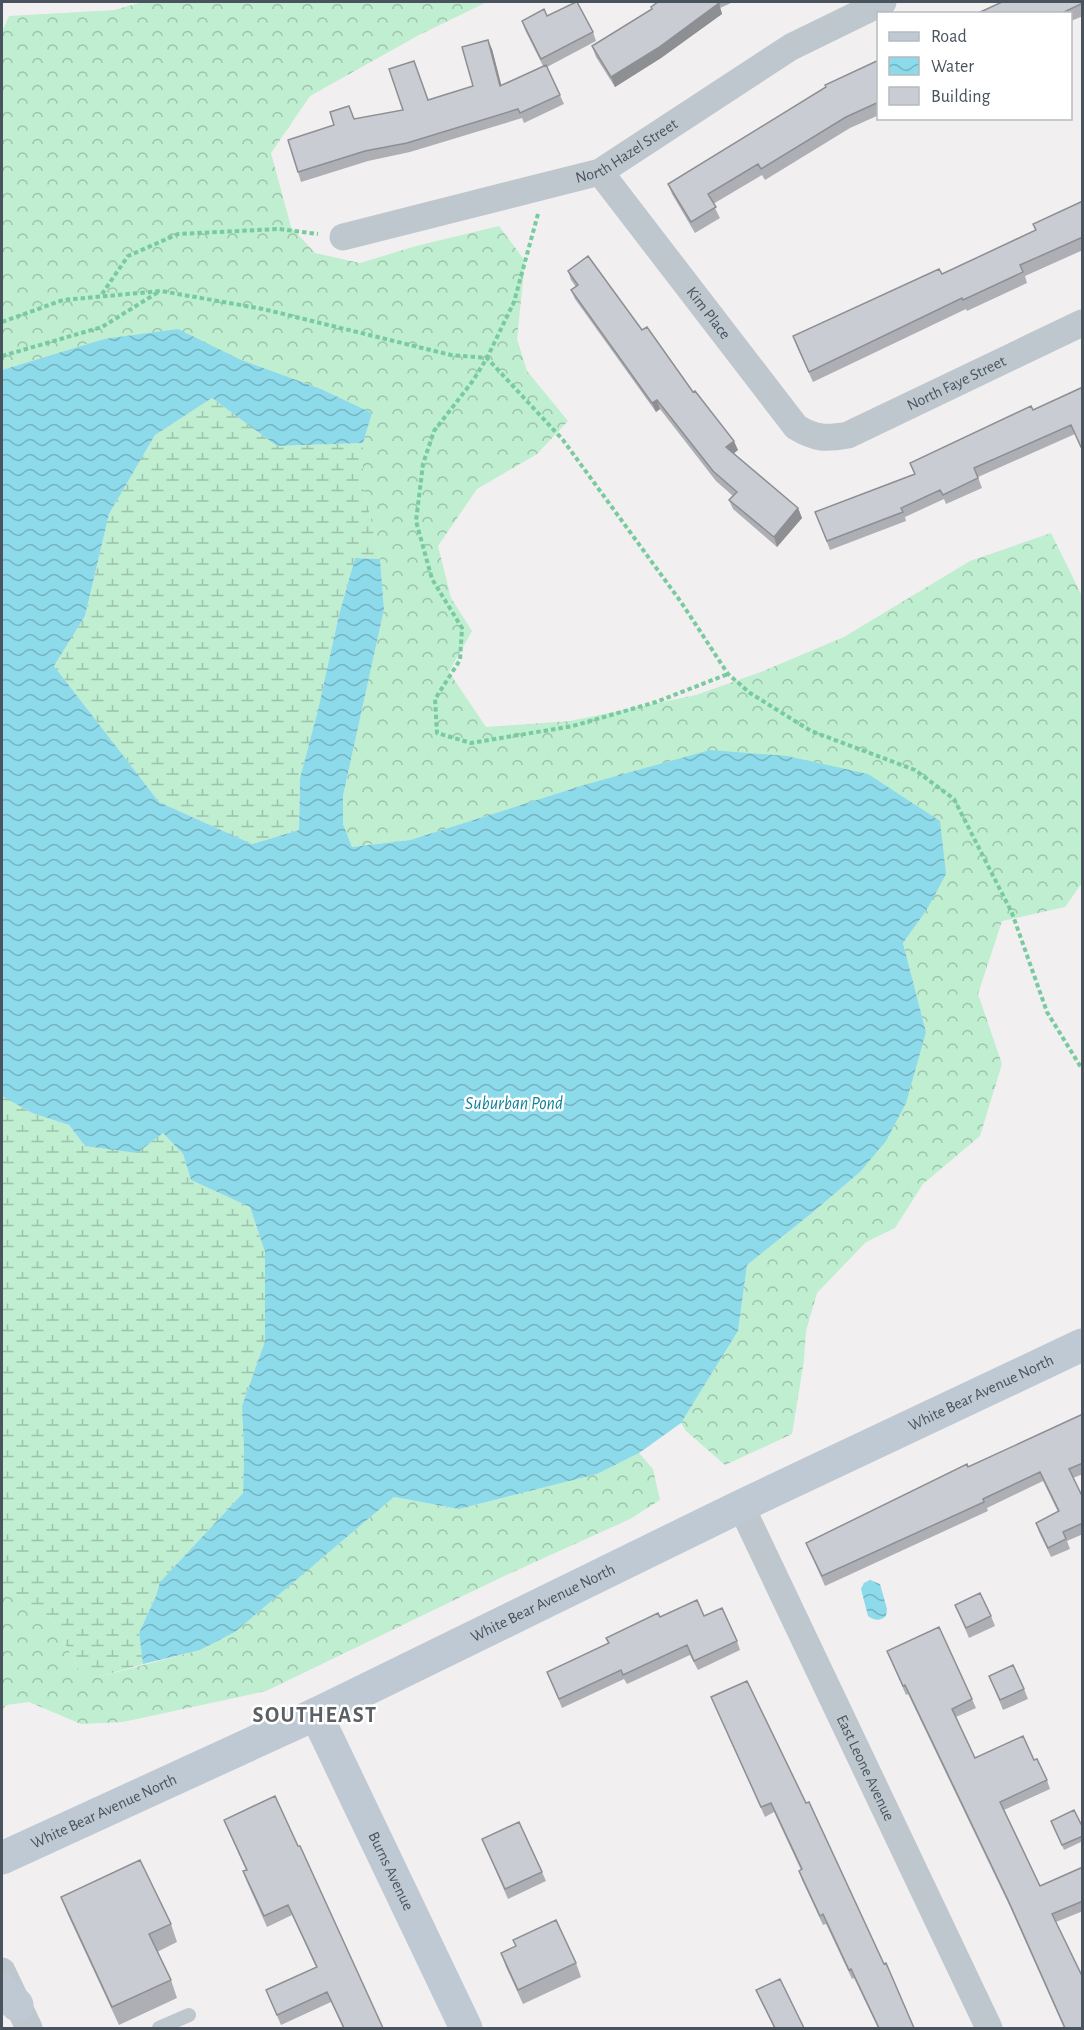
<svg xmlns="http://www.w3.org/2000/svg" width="1084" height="2030" viewBox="0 0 1084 2030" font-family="'Alegreya Sans',sans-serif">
<defs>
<pattern id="forest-crowns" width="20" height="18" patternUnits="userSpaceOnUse" patternTransform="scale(1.5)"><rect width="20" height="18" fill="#bfeed0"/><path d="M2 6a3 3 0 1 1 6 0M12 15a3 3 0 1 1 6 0" fill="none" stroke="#9dc3ac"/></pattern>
<pattern id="wetland-marsh" width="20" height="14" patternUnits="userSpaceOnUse" patternTransform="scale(1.5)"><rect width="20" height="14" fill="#bfeed0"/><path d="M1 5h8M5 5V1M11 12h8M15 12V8" fill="none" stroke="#9dc3ac"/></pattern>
<pattern id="water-waves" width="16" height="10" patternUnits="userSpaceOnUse" patternTransform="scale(1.5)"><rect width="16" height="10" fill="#8ddaea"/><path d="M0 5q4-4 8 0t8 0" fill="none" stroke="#75b3c1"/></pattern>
</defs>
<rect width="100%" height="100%" fill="#f2eff0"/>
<path fill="url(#forest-crowns)" d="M143,2H487L419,35L310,96L271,153L291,227L315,253L360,263L416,246L499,226L525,261L517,339L527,371L568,421L537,454L477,489L438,546L451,598L472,631L449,672L486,727L570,721L696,695L761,672L844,637L970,561L1051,533L1082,596V883L1065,907L1002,921L978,994L1002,1064L980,1136L923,1184L895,1228L866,1242L817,1293L806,1331L804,1360L792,1434L725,1465L686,1431L681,1423L738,1331L747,1265L812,1213L860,1172L926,1032L903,943L926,911L584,785L410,840L352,847L343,824V796L384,608L380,559L363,485V443L372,413L321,389L239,359L104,339L2,370V32L9,16L114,10Z
M639,1453L653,1469L660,1500L630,1519L502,1577L266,1691L123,1722L81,1724L29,1702L6,1705L2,1710V1584L52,1619L79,1670L98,1677L200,1650L235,1632L394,1497L459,1509L597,1474Z"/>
<path fill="url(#wetland-marsh)" d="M212,398L277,446L363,443V485L380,559L355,558L339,615L318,710L300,778L299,830L252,844L159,802L54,666L85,616L109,514L155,435Z
M2,1096L32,1113L69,1125L85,1146L163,1133L183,1154L191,1180L250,1207L265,1252V1341L242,1406L244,1451L243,1493L160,1582L156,1596L139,1633L143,1664L98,1677L79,1670L52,1619L2,1584Z"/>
<path fill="url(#water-waves)" d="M178,329L239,359L321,389L372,413L363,443L277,446L212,398L155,435L109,514L85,616L54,666L159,802L252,844L299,830L300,778L318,710L339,615L355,558L380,559L384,609L343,796V824L352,847L410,840L584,785L710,750L787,756L868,774L940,821L946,874L926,911L903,943L926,1032L906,1103L886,1141L860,1172L812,1213L747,1265L738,1331L681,1423L639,1453L597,1474L459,1509L394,1497L235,1632L200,1650L143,1664L139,1633L156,1596L160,1582L243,1493L244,1451L242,1406L265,1341V1252L250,1207L191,1180L183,1154L163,1133L137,1153L85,1146L69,1125L32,1113L2,1096V370L104,339Z
M870,1580L880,1584L887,1609L886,1616C880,1621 875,1621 868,1616L861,1589L864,1583Z"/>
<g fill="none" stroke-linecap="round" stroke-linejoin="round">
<path stroke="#78cb9f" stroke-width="4" stroke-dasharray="4.5 3" stroke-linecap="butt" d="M538,214L514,302L487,358L472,382L434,431L423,464L416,521L432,579L462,628L460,660L435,699L437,733L471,743L573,726L656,702L728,674
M102,294L128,256L178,234L279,229L318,234
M2,322L63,300L161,291L263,309L451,355L487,358L563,440L681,602L728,674L750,693L811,731L915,770L954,799L1012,913L1047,1012L1082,1069
M2,356L102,327L160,291"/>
<path stroke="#bec7ce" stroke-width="14" d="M159,2028L189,2015"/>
<g stroke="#bec7ce" stroke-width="27">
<path id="s1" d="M600,172L796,427C816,439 826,439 848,435L1082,323"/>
<path id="s2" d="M343,237L600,172L791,47L883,2"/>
<path id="s3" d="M741,1506L989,2028"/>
<path d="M2,1971L29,2028"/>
</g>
<g stroke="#bec9d3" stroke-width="33">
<path id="s4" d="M316,1714L466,2028"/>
<path id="s5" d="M2,1858L316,1714L741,1506L1082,1345"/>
<path d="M2,1990L17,2005"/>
</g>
</g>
<path fill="#adafb5" d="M658,2H733L720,8L722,14L661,58L615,87L596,57L592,46L652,9L651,7Z
M1083,2V16L1071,21V14H976Z
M547,16L593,32L596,41L547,67L564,104L524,123L522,118L410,152L368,161L301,182L298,172L354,119L403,110L428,100L473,86L492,49L501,86L543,66L525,30L522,21Z
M879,60V115L850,128L765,180L762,175L713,204L720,218L695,233L672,194L668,184Z
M1083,201V250L1025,276L1027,283L967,311L966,309L813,382L797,347L793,336L942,274L1035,230L1033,224Z
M568,271L642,330L693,392L738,450L733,454L798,508L802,518L777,547L733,509L729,500L733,496L716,481L660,409L656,412L575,299L571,290L576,287L571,280Z
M1083,387V451L1075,434L978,477L982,488L946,504L944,499L905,517L906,521L830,550L815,512L914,474L910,463L1033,410Z
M1083,1414V1474L1073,1478L1083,1498V1534L1067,1541L1070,1549L1051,1557L1039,1532L1036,1523L1058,1512L1043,1481L987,1508L988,1511L825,1586L806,1543Z
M955,1605L991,1616L995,1626L969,1638Z
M704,1616L737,1641L740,1650L698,1670L690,1655L627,1684L624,1679L562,1708L547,1672L608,1643L606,1638L660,1617Z
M887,1651L972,1699L976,1708L956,1717L975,1758L1034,1760L1047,1780L1050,1789L1004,1810L1040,1886L1083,1867V1911L1056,1922L1083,2028H1064L1011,1909L908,1694L906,1695Z
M989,1676L1024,1689L1028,1699L1003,1710Z
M711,1697L884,1964L914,2028H878L854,1978L852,1979L826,1924L823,1925L802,1880L799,1871L801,1870L774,1812L765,1817Z
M224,1820L383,2028H343L331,2002L281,2025L266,1990L316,1967L292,1915L267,1927L247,1882L243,1871L246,1870L228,1830Z
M1053,1826L1083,1828V1841L1064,1850Z
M482,1839L542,1872L546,1881L508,1899Z
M61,1897L171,1924L177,1942L157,1952L171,1980L177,1998L119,2025L68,1915Z
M513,1940L576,1963L581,1977L523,2004L506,1967L501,1953L516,1946Z
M756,1990L804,2028H774Z"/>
<path fill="#8d8f93" d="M719,3L722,14L661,58L615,87L611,77Z
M488,40L492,49L504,95L500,86Z
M657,400L660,409L656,412L652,403Z
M734,441L738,450L729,457L726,447Z
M798,508L802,518L777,547L774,537Z"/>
<path fill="#c9ccd2" stroke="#8d8f93" stroke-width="1.5" d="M576,2H577L593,32L541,59L522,21L544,9L547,16Z
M658,2H717L719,3L658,48L611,77L592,46L652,9L651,7Z
M1002,2H1083V3L1060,14H976Z
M488,40L500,86L546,65L560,95L520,113L518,109L407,143L365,151L298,172L288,140L334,125L330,112L349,106L354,119L403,110L389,69L414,61L428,100L473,86L462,47Z
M879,60V102L846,117L761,169L758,164L708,194L716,207L691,222L668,184L826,87L825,85Z
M1083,201V237L1020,265L1023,272L963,300L962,298L809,372L793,336L939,269L942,274L1036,230L1033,224Z
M588,256L642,330L647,327L693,392L695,391L734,441L726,447L798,508L774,537L729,500L737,492L713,471L657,400L652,403L571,290L578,285L568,271Z
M1083,387V446L1081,447L1071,425L974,468L978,478L943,495L940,490L901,508L903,512L827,541L815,512L915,474L910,463L1031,406L1033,410Z
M1083,1414V1463L1069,1469L1083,1498V1523L1063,1532L1066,1539L1048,1548L1036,1523L1059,1511L1040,1472L983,1499L984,1502L822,1576L806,1543L967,1464L968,1467Z
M980,1593L991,1616L966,1628L955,1605Z
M697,1600L704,1616L722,1608L737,1641L694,1661L687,1645L623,1675L621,1670L559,1699L547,1672L609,1643L606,1638L658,1613L660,1617Z
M939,1627L972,1699L952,1709L975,1758L1023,1736L1034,1760L1037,1759L1047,1780L1000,1802L1040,1886L1083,1867V1901L1052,1914L1083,1978V2028H1065L1008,1900L905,1685L903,1686L887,1651Z
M1013,1665L1024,1689L1000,1700L989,1676Z
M747,1681L806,1803L809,1802L884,1964L886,1963L914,2028H879L851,1969L849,1970L823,1914L820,1916L799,1871L802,1869L771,1803L761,1807L711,1697Z
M275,1796L298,1846H300L383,2028H344L327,1992L277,2015L266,1990L317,1967L288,1905L264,1916L243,1871L247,1870L224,1820Z
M1074,1810L1083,1828V1836L1062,1845L1051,1821Z
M519,1822L542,1872L505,1889L482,1839Z
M140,1860L171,1924L149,1934L171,1980L112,2007L61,1897Z
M556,1920L576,1963L518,1990L501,1953L516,1946L513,1940Z
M780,1979L804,2028H775L756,1990Z"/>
<g text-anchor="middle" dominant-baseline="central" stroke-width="5" stroke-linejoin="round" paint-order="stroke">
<g font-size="16" fill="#48535d" stroke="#fff">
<text stroke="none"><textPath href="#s2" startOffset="298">North Hazel Street</textPath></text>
<text stroke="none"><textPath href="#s1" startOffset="178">Kim Place</textPath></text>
<text stroke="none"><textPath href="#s1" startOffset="496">North Faye Street</textPath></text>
<text stroke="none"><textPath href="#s5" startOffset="1084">White Bear Avenue North</textPath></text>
<text stroke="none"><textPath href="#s5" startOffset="598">White Bear Avenue North</textPath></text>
<text stroke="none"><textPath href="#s3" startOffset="290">East Leone Avenue</textPath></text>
<text stroke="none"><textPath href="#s5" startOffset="112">White Bear Avenue North</textPath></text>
<text stroke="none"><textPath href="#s4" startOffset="174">Burns Avenue</textPath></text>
</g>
<g font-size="18" font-style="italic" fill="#108199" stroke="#fff">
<text x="514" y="1104">Suburban Pond</text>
</g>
<g font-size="22" font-weight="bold" letter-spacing="1.5" fill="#5c6064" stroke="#fff">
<text x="315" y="1715">SOUTHEAST</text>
</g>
</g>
<rect width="1084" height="2030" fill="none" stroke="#48535d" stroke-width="6"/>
<rect x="877" y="12" width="195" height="108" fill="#ffffff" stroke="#b6babe" stroke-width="1.5"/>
<rect x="889" y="32" width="30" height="9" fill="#bec9d3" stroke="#b6babe" stroke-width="1.5"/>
<text x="931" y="42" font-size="18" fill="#48535d">Road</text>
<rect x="889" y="57" width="30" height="18" fill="url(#water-waves)" stroke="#b6babe" stroke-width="1.5"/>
<text x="931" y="72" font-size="18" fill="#48535d">Water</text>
<rect x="889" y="87" width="30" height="18" fill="#c9ccd2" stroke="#b6babe" stroke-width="1.5"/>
<text x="931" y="102" font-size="18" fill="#48535d">Building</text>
</svg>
